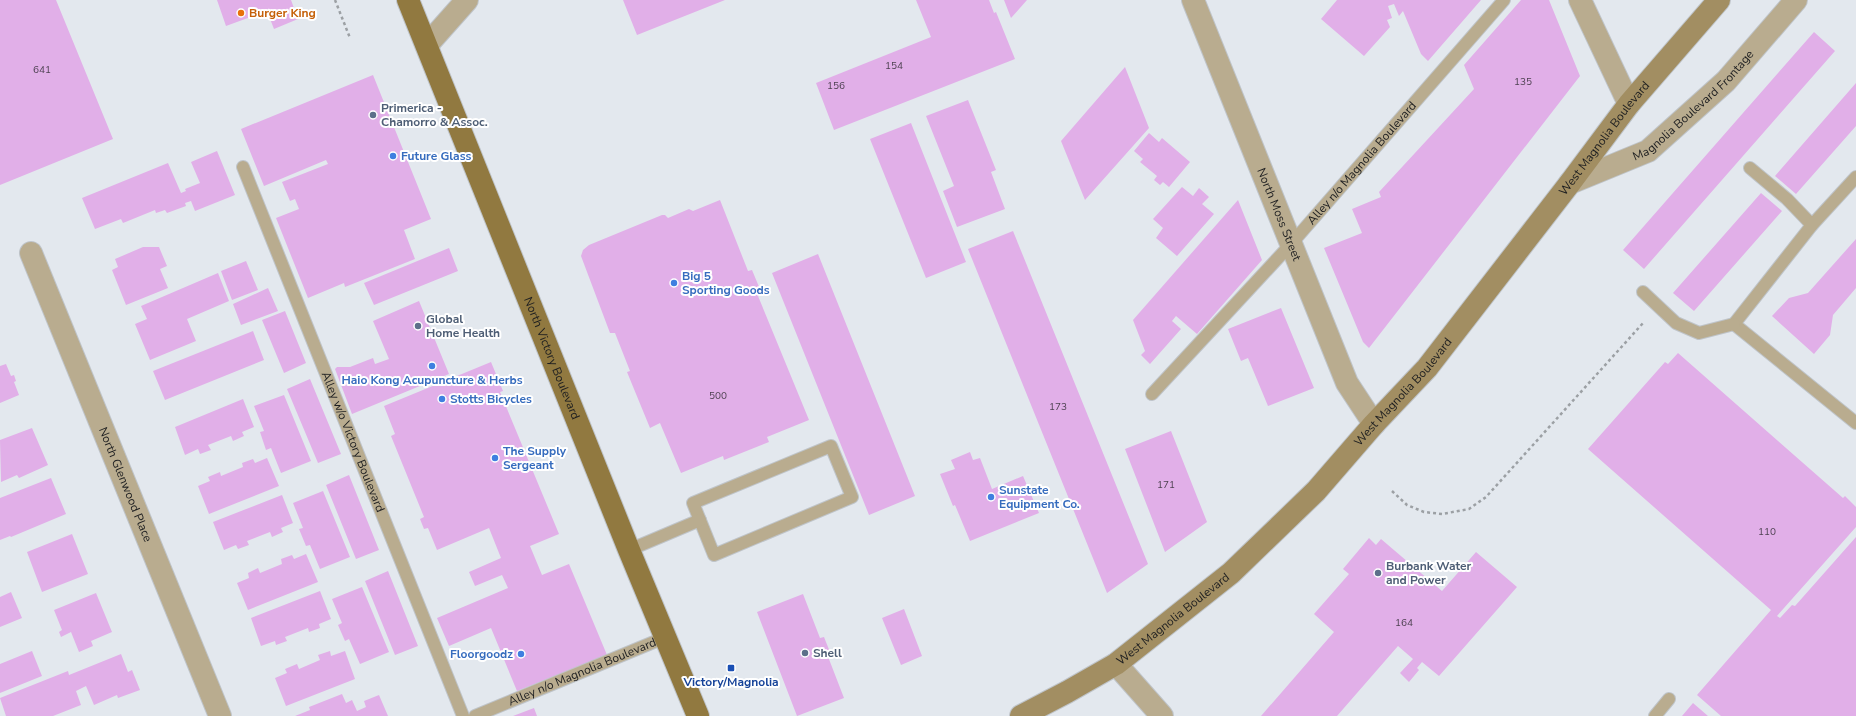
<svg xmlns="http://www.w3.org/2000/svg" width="1856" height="716" viewBox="0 0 1856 716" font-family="'Nunito Sans',sans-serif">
<rect width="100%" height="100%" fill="#e3e8ee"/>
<path fill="#e1afe8" d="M0,0H56L113,139L0,185Z
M217,0H291L298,19L274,29L267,11L226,26Z
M623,0H725L637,35Z
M916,0H989L994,13L996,12L1015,59L834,130L816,83L931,37Z
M1004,0H1027L1011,18Z
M1337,0H1481L1428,61L1421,54L1403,11L1399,16L1394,4L1388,6L1392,18L1387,20L1390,27L1364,56L1321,19Z
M1521,0H1549L1580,76L1369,348L1363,342L1324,248L1362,233L1352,209L1381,197L1379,192L1474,89L1464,65Z
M1814,32L1835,51L1644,269L1623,250Z
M1125,67L1149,128L1085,200L1061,141Z
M373,75L431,219L404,230L415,259L345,287L344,283L308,298L276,218L299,209L295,199L290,201L282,182L328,164L326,160L264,186L241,129Z
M1856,83V126L1796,194L1775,176Z
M968,100L996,170L991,172L1005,209L957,227L943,191L954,186L926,116Z
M911,123L966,262L926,278L870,139Z
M1149,133L1159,142L1162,138L1190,162L1169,187L1163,182L1160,185L1154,180L1157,176L1140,162L1143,159L1134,151Z
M217,151L235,195L195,211L191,201L185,203L186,206L167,213L165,210L156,213L155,210L123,223L121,219L95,229L82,198L168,163L181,193L186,191L185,189L200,183L191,162Z
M1182,187L1193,196L1199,188L1209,197L1202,204L1214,214L1177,256L1156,238L1163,228L1153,219Z
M1761,193L1782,211L1694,311L1673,293Z
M720,200L748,271L752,270L762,294L758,296L809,420L767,437L769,442L724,460L723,456L681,473L660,423L650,428L627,372L630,371L615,333H610L581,256L583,250L589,245L662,215H665L668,218L689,209L693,211Z
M1238,200L1262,260L1197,334L1176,316L1172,321L1181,329L1150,364L1141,355L1145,351L1133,320Z
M1013,231L1148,564L1107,593L968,249Z
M1856,239V288L1833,315L1830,335L1814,354L1772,316L1789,298L1808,293Z
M143,247H159L167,266L160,269L168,288L126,305L112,270L118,267L115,259Z
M449,248L458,271L374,305L364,283Z
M818,254L915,496L869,515L772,273Z
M246,261L258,290L232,300L221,271Z
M218,273L229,301L187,319L196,341L150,360L135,324L147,319L141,306Z
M268,288L278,311L241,325L233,304Z
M419,301L449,374L352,414L335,369L337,367H350L373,358L375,364L389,359L373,321Z
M1281,308L1314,388L1268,406L1248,358L1241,361L1228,329Z
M285,311L306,363L284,373L262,320Z
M253,331L264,360L165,400L153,371Z
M1678,353L1843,498L1845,496L1856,507V527L1777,616L1780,618L1792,605L1795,606L1856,537V716H1721L1697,695L1771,610L1588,449L1665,362L1668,364Z
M491,362L503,391L500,392L559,534L530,546L542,575L569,564L607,655L517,691L491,628L449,646L437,618L508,588L502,575L475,586L469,572L501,558L489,528L437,550L428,528L424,529L420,519L424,517L391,436L395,434L384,406Z
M6,364L11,376L14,375L16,381L14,382L19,395L0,403V366Z
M310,379L341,454L318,463L287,389Z
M284,395L311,461L281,473L271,448L266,450L260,432L264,431L254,406Z
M243,399L254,427L242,432L244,436L233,441L231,436L208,445L211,450L200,454L198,449L185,455L175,427Z
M32,428L48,465L19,478L17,475L1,482L0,440Z
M1171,431L1207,522L1165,552L1125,449Z
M970,452L973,460L980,458L992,489L1023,476L1039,513L970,541L955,505L953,506L940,474L955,469L951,460Z
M267,458L279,486L209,514L198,486L210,481L208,477L220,472L221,476L243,467L242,463L253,459L255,463Z
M349,475L379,550L356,559L326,485Z
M51,478L66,514L11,537L10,536L0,540V498Z
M323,491L350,557L320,569L310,545L306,546L299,529L303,528L293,503Z
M282,495L293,523L281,528L283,532L272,537L270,532L247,541L249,545L238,549L236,545L224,550L213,522Z
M72,534L88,574L42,592L27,552Z
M1369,538L1376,545L1381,539L1442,591L1476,552L1517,587L1439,676L1422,662L1417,668L1419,670L1409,682L1400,673L1413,659L1398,646L1337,716H1261L1334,632L1314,614L1349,574L1343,569Z
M306,554L318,582L248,610L237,583L249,578L248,573L258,568L260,573L282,564L281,559L292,555L294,559Z
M388,571L418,646L395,655L365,581Z
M362,587L389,652L360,664L349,639L345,641L338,625L342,623L332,599Z
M320,591L331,619L319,624L320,628L309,632L308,628L285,637L287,641L276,645L275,641L261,646L251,618Z
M11,592L22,618L0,627V597Z
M96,593L112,632L91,641L93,646L79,652L71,632L61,637L59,632L62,630L54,610Z
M803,594L820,638L824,637L830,652L827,654L844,698L797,716L757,612Z
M904,609L922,656L901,665L882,618Z
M32,651L42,676L0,693V664Z
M330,651L331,656L345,651L355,679L286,706L275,678L287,673L285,669L297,664L299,669L320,660L318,655Z
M121,654L128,672L132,670L140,690L118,698L117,695L94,705L86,686L76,691L81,705L53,716H6L0,698L68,671L69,675Z
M342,694L346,703L352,700L357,711L366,707L364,701L379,695L388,716H295L310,710L309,707Z
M1693,703L1708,716H1682Z
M534,708L537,716H513Z"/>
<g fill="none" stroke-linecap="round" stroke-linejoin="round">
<g stroke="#bfc4c9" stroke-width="14">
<g id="service">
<path id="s1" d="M243,167L463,716"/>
<path d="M1750,168L1787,199L1812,225"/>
<path d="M1856,177L1812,225L1734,324L1856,423"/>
<path d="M1643,292L1676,323L1699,333L1734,324"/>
<path id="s2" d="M1152,394L1291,244L1504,0"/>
<path d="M831,446L852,497L714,555L693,503Z"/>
<path d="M629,550L700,520"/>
<path id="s3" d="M475,716L666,637"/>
<path d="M1655,716L1669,699"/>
</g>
</g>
<g stroke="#bfc4c9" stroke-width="24">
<g id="minor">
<path id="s4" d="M1193,0L1347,383L1374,424"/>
<path d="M1580,0L1629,104"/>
<path d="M427,45L467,0"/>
<path id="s5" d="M1570,183L1648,151L1726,81L1796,0"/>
<path id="s6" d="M31,253L220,716"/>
</g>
</g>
<g stroke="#bfc4c9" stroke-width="24">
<path id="tertiary" d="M1116,664L1162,716"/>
</g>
<g stroke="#bfc4c9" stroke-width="24">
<g id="secondary">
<path id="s7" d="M1021,716L1067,692L1116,664L1231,573L1316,491L1374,424L1427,368L1570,183L1629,104L1719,0"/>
</g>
</g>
<g stroke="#bfc4c9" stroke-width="24">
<g id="primary">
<path id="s8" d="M408,0L629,550L698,716"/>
</g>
</g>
<path stroke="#9ca0a4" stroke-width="2.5" stroke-dasharray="3 3" stroke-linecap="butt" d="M335,0L350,38
M1392,491L1407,505L1424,512L1442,514L1469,509L1486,497L1644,322"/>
<use href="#service" stroke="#b9ac8f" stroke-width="12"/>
<use href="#minor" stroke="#b9ac8f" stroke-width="22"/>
<use href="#tertiary" stroke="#b9ac8f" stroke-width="22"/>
<use href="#secondary" stroke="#a28e62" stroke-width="22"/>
<use href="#primary" stroke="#917940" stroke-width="22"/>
</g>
<circle fill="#e8710a" stroke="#fff" stroke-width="1.5" cx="241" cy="13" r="4"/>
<g fill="#5c6f8a" stroke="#fff" stroke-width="1.5">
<circle cx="373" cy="115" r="4"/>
<circle cx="418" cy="326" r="4"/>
<circle cx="1378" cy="573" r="4"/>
<circle cx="805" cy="653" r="4"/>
</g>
<g fill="#3f7fe0" stroke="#fff" stroke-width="1.5">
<circle cx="393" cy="156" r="4"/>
<circle cx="674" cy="283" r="4"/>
<circle cx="432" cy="366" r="4"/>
<circle cx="442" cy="399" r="4"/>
<circle cx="495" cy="458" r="4"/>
<circle cx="991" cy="497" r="4"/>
<circle cx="521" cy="654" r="4"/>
</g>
<rect fill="#1a4fb4" stroke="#fff" stroke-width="1.5" x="727" y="664" width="8" height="8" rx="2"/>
<g text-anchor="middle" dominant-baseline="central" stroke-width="4" stroke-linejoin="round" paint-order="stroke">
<g font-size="10" fill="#4e4252">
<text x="894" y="66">154</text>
<text x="42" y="70">641</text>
<text x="1523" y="82">135</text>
<text x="836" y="86">156</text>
<text x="718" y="396">500</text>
<text x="1058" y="407">173</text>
<text x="1166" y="485">171</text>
<text x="1767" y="532">110</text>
<text x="1404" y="623">164</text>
</g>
<g font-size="12" font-weight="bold" fill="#c56008" stroke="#fff" text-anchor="start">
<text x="249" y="13">Burger King</text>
</g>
<g font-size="12" fill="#1d1e20" stroke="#fff">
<text stroke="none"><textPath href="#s5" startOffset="148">Magnolia Boulevard Frontage</textPath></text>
<text stroke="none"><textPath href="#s7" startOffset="829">West Magnolia Boulevard</textPath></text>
<text stroke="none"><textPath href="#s2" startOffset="312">Alley n/o Magnolia Boulevard</textPath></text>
<text stroke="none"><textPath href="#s4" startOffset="231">North Moss Street</textPath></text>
<text stroke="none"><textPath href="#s8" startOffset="386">North Victory Boulevard</textPath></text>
<text stroke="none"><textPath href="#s7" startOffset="505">West Magnolia Boulevard</textPath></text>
<text stroke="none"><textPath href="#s1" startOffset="296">Alley w/o Victory Boulevard</textPath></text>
<text stroke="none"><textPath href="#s6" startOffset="250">North Glenwood Place</textPath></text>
<text stroke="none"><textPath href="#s7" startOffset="181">West Magnolia Boulevard</textPath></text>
<text stroke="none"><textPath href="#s3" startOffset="116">Alley n/o Magnolia Boulevard</textPath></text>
</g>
<g font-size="12" font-weight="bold" fill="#4e5e75" stroke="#fff" text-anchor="start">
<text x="381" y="108">Primerica -<tspan x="381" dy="14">Chamorro &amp; Assoc.</tspan></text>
<text x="426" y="319">Global<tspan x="426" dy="14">Home Health</tspan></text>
<text x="1386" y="566">Burbank Water<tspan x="1386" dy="14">and Power</tspan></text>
<text x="813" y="653">Shell</text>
</g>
<g font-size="12" font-weight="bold" fill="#366cbe" stroke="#fff" text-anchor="start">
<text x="401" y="156">Future Glass</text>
<text x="682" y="276">Big 5<tspan x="682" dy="14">Sporting Goods</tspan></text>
<text x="432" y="380" text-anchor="middle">Haio Kong Acupuncture &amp; Herbs</text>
<text x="450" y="399">Stotts Bicycles</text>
<text x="503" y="451">The Supply<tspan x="503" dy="14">Sergeant</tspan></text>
<text x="999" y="490">Sunstate<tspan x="999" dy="14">Equipment Co.</tspan></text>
<text x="513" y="654" text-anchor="end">Floorgoodz</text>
</g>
<g font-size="12" font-weight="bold" fill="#164399" stroke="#fff">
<text x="731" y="682">Victory/Magnolia</text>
</g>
</g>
</svg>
